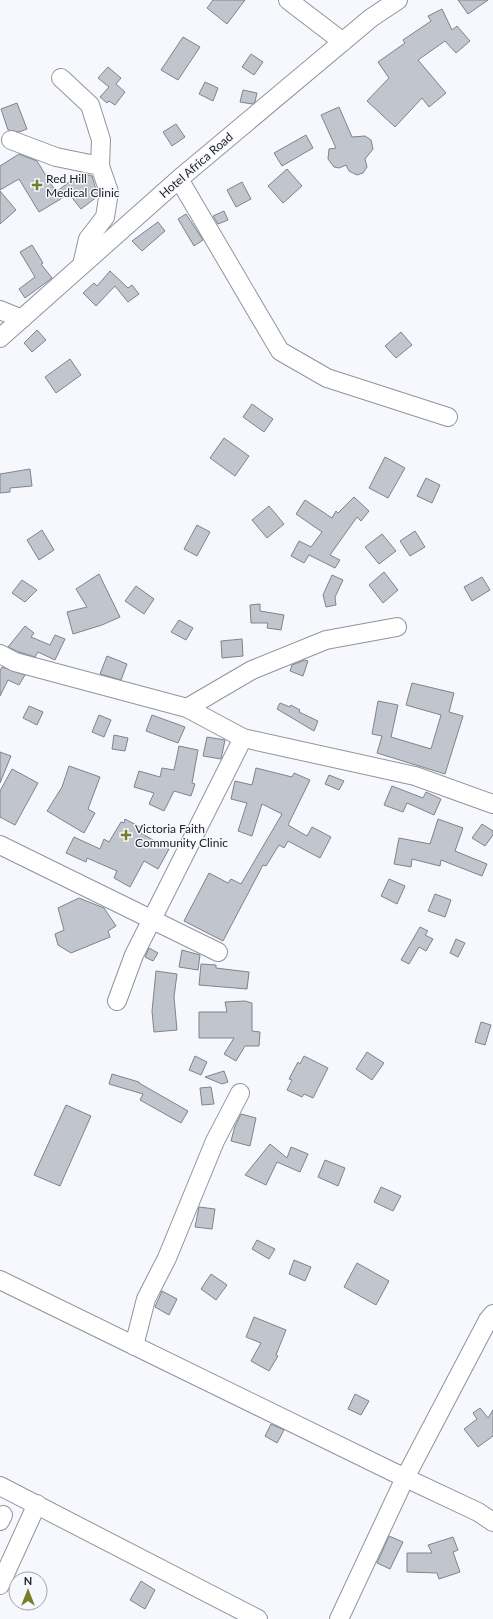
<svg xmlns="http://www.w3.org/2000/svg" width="493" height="1619" viewBox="0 0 493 1619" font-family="Lato,sans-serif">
<rect width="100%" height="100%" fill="#f6f8fe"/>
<path fill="#c1c5ce" stroke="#7f838b" d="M213,0H245L227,24L207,8Z
M458,0H488L468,14Z
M442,9L452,30L457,26L470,41L456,53L445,41L418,60L446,93L429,107L422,98L395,127L367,101L389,78L378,62L405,43L403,40L431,21L428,16Z
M183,37L200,47L178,80L161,70Z
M251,54L263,62L254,75L242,67Z
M108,67L121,78L116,84L125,92L115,105L109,101L107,103L100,97L109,87L98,78Z
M205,82L218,88L213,101L199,94Z
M243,90L257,93L255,102L252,104L240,102Z
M17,103L27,129L19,132L8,130L1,109Z
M339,107L352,137L365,136L371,140L373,149L365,159L367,167L363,173L357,175L349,171L346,165L339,168L334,167L328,159L329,149L336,148L321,115Z
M176,124L185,137L172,146L163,132Z
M306,135L313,148L282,166L274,153Z
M19,154L37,161L56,192L81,173L92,176L98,196L81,209L69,194L39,212L19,179L0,190V166Z
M287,169L302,186L283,203L268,186Z
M242,182L251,199L236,207L227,190Z
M0,191L16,210L0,224Z
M224,211L228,220L218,224L213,216Z
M186,214L203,240L194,246L178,219Z
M158,222L165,231L142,251L132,241Z
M32,245L43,263L41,264L52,278L25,298L19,289L35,277L20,252Z
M110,271L128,288L132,285L139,294L128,302L115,286L96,306L83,293L94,283L97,286Z
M37,330L46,340L32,352L24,343Z
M401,332L412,345L396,358L385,346Z
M70,359L81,375L56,393L45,377Z
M252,404L273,419L264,432L243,417Z
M224,438L249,456L235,476L210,458Z
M385,457L405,468L388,498L369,488Z
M30,469L32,486L10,488V492L0,493V474Z
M426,478L440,485L432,503L417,496Z
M354,497L369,511L361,521L357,517L330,555L340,560L335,568L309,555L304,563L291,556L299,541L311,547L322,532L296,514L305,500L332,518L336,511L338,513Z
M269,506L284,524L267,538L252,520Z
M197,525L210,532L197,556L184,549Z
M42,530L54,550L39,560L27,540Z
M415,531L425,547L410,556L400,541Z
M382,534L396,551L379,564L365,547Z
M384,572L398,590L383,603L369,585Z
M99,574L120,617L102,625L73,634L67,612L87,607L76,589Z
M332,575L343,580L335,597L336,605L326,607L323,595Z
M482,577L490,590L472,601L464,587Z
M22,580L37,590L25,602L12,593Z
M136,586L154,599L144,614L125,601Z
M260,604V611L284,615L281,630L267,628L268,623H251L250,605Z
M179,620L193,628L186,640L171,632Z
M25,626L34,633L31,637L50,645L55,635L65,639L55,660L38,652L35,657L19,652L8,647Z
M242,639L243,656L222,658L221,641Z
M107,656L127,664L121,680L100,674Z
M305,660L308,661L303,676L290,671L292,665Z
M2,667L25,675L19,685L8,680L0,696V671Z
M412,683L454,693L449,712L463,716L445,774L377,753L382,736L372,734L378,701L398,705L391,737L431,749L441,715L406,705Z
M280,703L290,707L291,705L300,710L299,712L318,721L314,731L277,709Z
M29,706L43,712L37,725L23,718Z
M99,715L111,720L104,737L92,732Z
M152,715L185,727L178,743L146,731Z
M114,735L128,738L125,751L112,749Z
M207,737L225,740L221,759L203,756Z
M179,746L198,750L192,783L195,784L191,796L174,791L164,811L149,804L154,793L134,787L139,771L160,777L162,768L174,770Z
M0,752L11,756L0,783Z
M69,766L100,777L88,809L95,813L84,833L47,811L62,787Z
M256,768L292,777L294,773L310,780L288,825L307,836L312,827L331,837L320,858L288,841L284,848L279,845L266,866L263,865L223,941L184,921L209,873L228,883L231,879L241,884L282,814L262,804L252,836L238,831L247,803L231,799L235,781L252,785Z
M12,769L38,783L15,825L0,817V791Z
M329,775L344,781L339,790L325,784Z
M392,786L423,798L426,792L441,799L434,815L407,803L403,812L384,805Z
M125,819L142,828L139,832L169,849L158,869L144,861L130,887L114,878L117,871L87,858L86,862L66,853L74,837L100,849L104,839L109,842L121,822L124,823Z
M438,819L463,828L455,851L487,864L482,876L441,860L440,866L412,859L411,867L394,864L399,838L430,844Z
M482,824L493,831V835L485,846L472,838Z
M389,879L405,886L397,904L381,896Z
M435,894L451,900L445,917L428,911Z
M79,898L104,908L116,926L108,931L110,937L71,953L58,945L55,934L64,930L58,908Z
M420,927L428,931L425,935L433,939L426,951L419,947L409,964L401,960Z
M456,939L465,943L458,957L450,953Z
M149,948L158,953L153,961L145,957Z
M182,950L200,955L198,970L179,967Z
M201,964L216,965V968L249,972L247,989L199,985Z
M156,971L177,974L174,997L177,1030L154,1032L152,1011Z
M245,1001L252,1003V1031L260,1032L259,1046H245L236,1061L224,1054L234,1038H199V1012H227L225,1002Z
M481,1022L491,1025L485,1045L475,1042Z
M367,1052L384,1063L372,1080L356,1069Z
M195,1056L207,1062L201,1075L189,1070Z
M304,1056L328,1068L313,1098L304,1094L302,1097L287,1090L292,1080L289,1079L298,1062L300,1064Z
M224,1071L228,1082L222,1084L205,1077Z
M112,1074L139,1082V1083L188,1111L181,1123L140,1100L143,1094L109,1084Z
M211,1087L214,1104L202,1105L200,1088Z
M66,1105L91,1116L60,1186L34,1175Z
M241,1114L256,1118L250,1146L231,1141L235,1126Z
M270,1144L287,1158L291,1147L308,1154L300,1172L277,1162L266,1185L245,1175Z
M325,1160L345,1168L338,1186L318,1177Z
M381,1187L401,1196L393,1211L374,1202Z
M199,1207L215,1209L212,1229L195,1227Z
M257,1240L275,1249L269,1259L252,1249Z
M294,1260L311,1267L305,1281L289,1274Z
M357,1263L389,1281L376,1305L344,1287Z
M211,1274L227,1285L216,1300L201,1289Z
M162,1291L177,1299L169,1315L155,1307Z
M254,1317L286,1330L276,1355L278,1356L269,1371L251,1361L261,1343L246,1337Z
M355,1394L369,1401L361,1415L348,1409Z
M480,1408L488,1418L493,1410V1436L478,1447L464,1429L477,1419L473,1413Z
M271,1424L284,1430L277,1443L265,1436Z
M389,1536L403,1542L390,1569L377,1563Z
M453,1537L458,1550L453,1552L460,1572L439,1579L437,1573L407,1572V1553H432L428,1545Z
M141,1581L155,1590L145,1609L130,1600Z"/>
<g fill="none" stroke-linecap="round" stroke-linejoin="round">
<g stroke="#91949d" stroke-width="20">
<path id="minor" d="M288,0L343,42
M61,78L90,105L101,140L100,166
M11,140L56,157L100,166L109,192L105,217L88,239L82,265
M179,179L280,351L327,378L448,417
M0,310L22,319
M0,338L179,179L371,18L398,0
M0,654L15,662L187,708L243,738L415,776L493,804
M187,708L252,670L326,640L397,627
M0,845L218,952
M117,1001L134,955L243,738
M0,1280L393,1472L478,1512L493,1522
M134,1346L146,1299L167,1258L215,1141L240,1093
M0,1486L258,1619
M0,1521L3,1515
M0,1585L37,1504
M339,1619L405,1478L488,1320L493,1314"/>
</g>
<use href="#minor" stroke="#fff" stroke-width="18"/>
</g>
<g fill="#777c26" stroke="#f6f8fe" stroke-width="1.5">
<path d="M35 179h4v4h4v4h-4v4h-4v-4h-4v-4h4z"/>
<path d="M124 829h4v4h4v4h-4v4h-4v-4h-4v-4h4z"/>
</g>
<g text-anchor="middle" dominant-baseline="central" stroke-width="3" stroke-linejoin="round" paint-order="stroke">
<g font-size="12" fill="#212225" stroke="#f6f8fe">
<text transform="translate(196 165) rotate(-41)">Hotel Africa Road</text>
</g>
<g font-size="12" fill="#212225" stroke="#f6f8fe" text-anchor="start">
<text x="46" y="178">Red Hill<tspan x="46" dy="14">Medical Clinic</tspan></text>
<text x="135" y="828">Victoria Faith<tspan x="135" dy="14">Community Clinic</tspan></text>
</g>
</g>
<g transform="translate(28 1591)"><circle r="19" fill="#f6f8fe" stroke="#a1a2a7"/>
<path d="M0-3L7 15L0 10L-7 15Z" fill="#777c26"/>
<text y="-6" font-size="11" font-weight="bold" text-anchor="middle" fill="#212225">N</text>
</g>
</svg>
